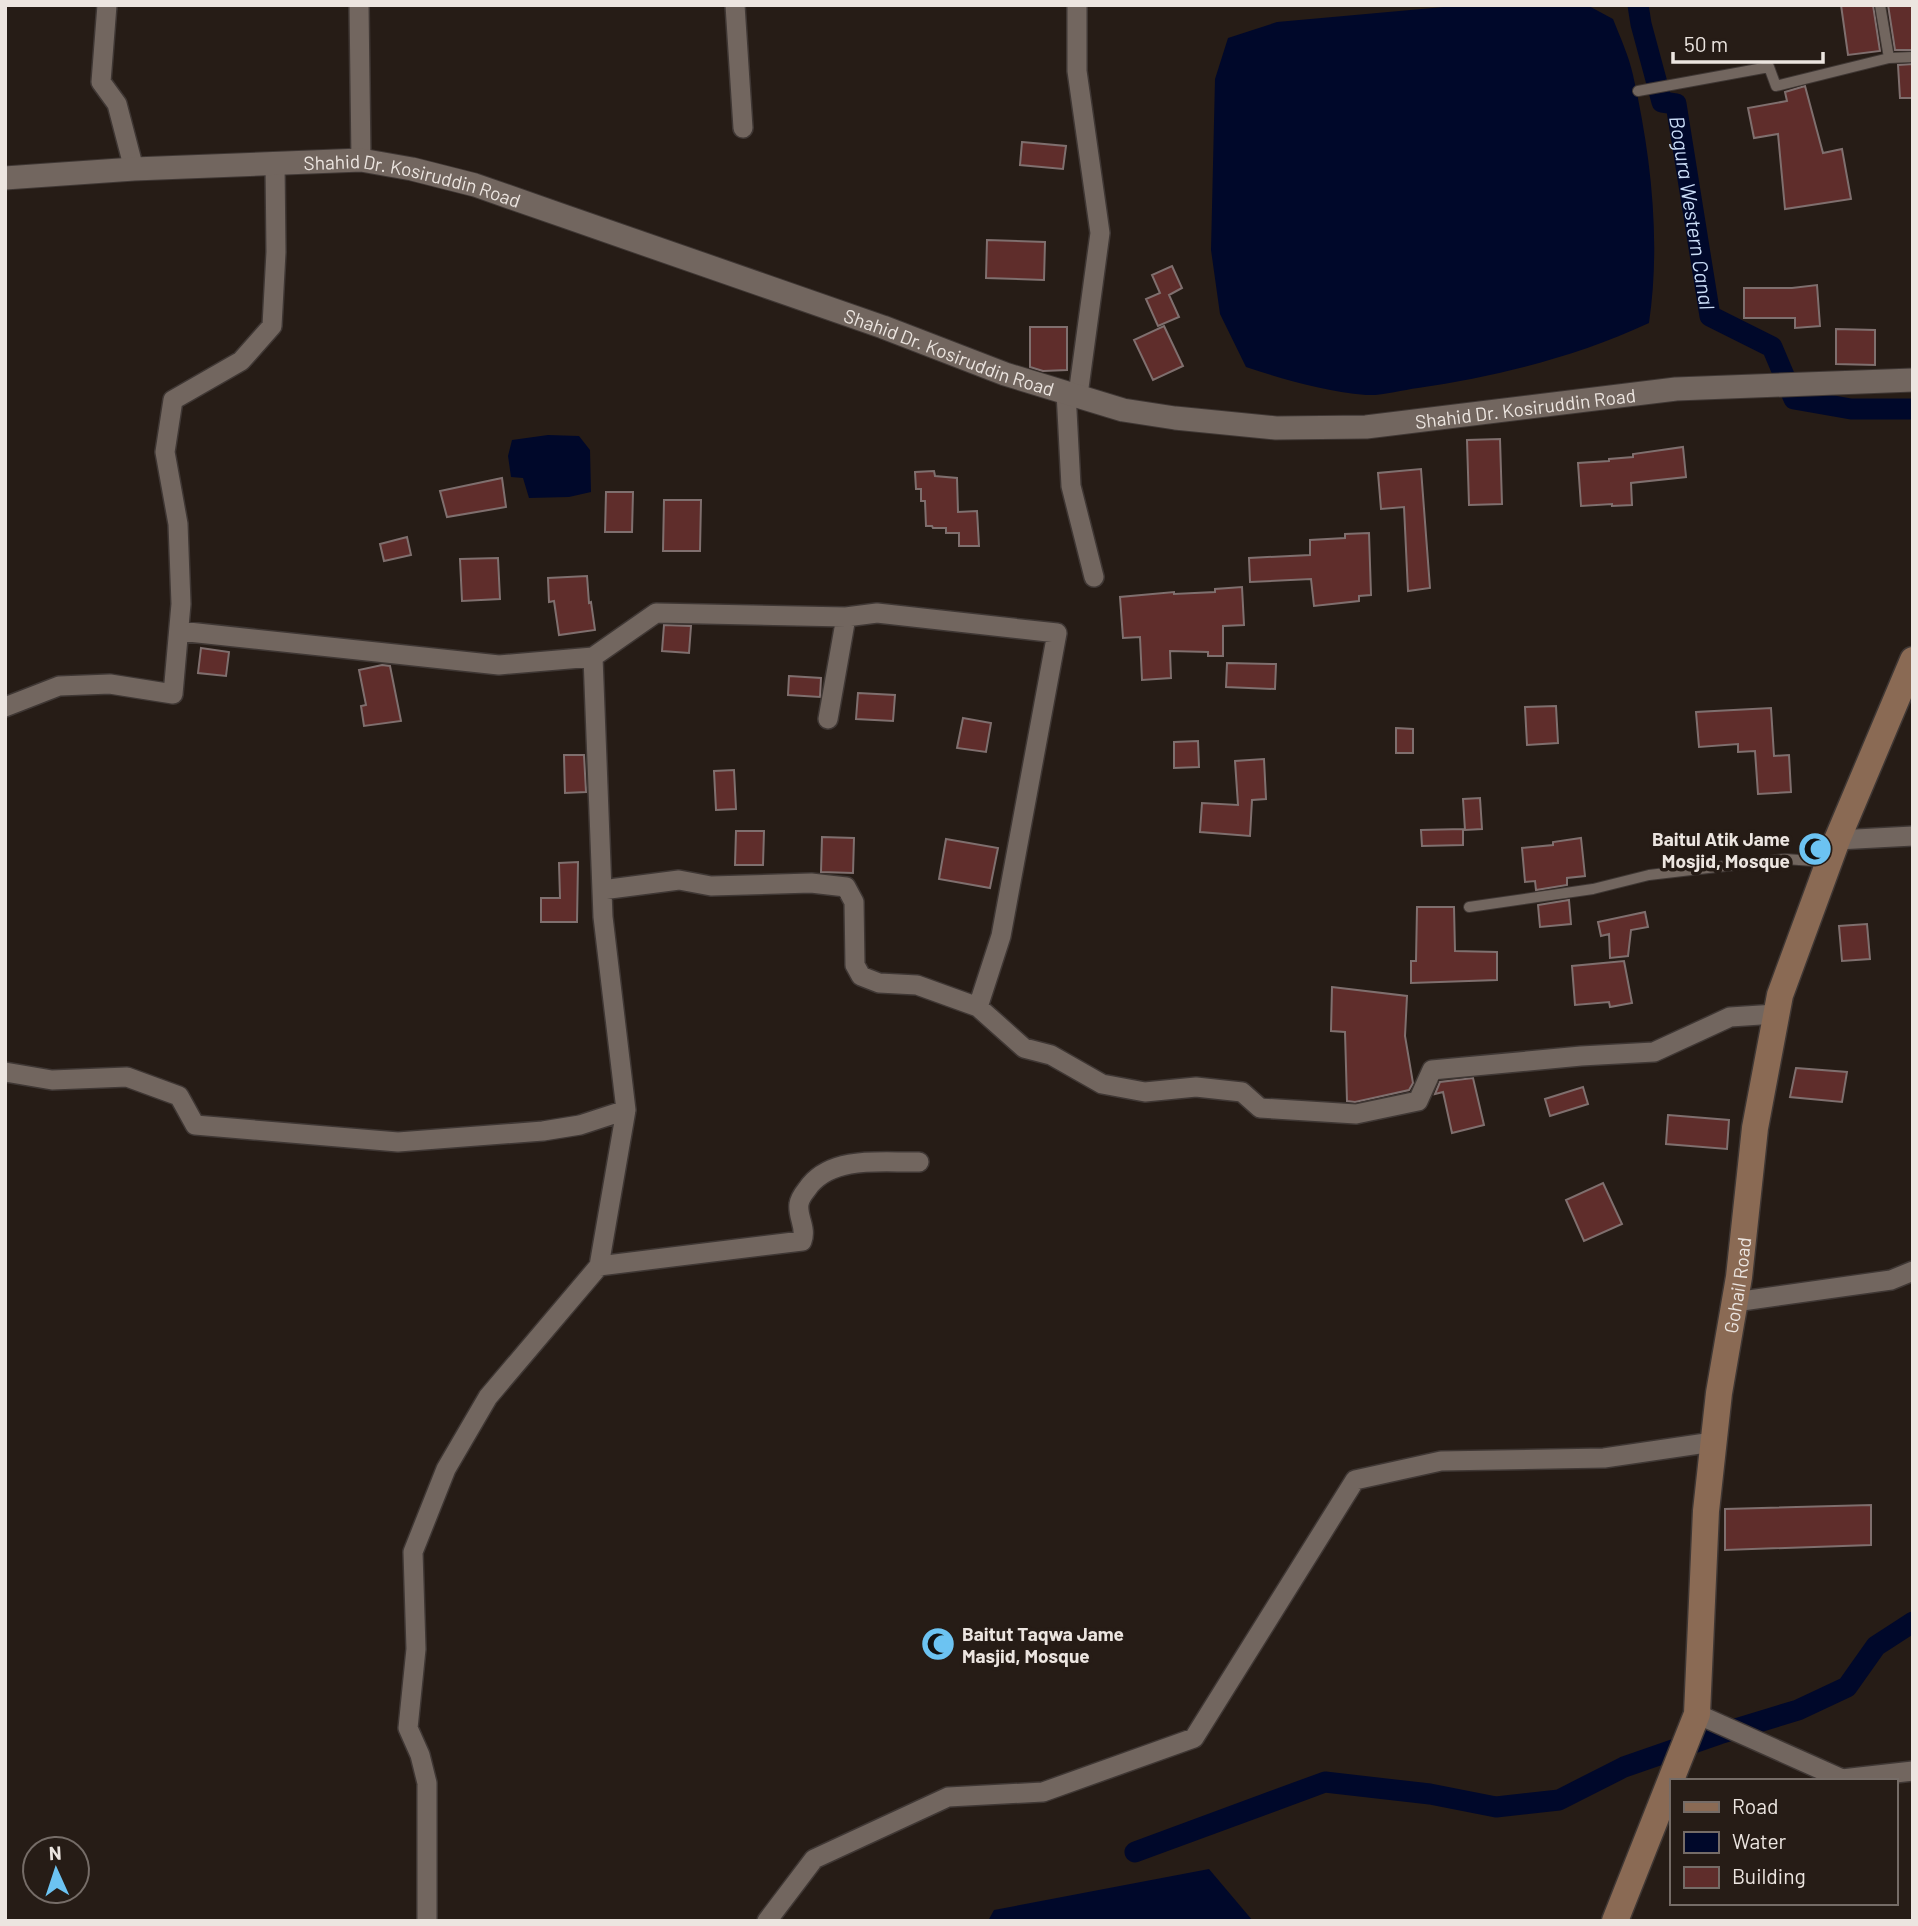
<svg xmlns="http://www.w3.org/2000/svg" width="1918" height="1926" viewBox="0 0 1918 1926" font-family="Barlow,sans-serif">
<rect width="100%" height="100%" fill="#261c16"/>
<path fill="#00082a" d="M1466,5H1587L1613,19C1620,37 1629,56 1633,75C1651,155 1661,241 1649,323C1576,357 1498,376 1418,388C1402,390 1382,396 1366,395C1324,391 1285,380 1246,367L1220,314L1211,250L1215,79L1228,38L1277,22Z
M548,435L579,436L590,450L591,492L569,497L529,498L523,478L511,477L508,456L512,440Z
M1209,1869L1253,1921H988L994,1910Z"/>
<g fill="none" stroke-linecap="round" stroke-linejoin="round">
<g stroke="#00082a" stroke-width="21">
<path id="s1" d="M1638,5L1641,24L1662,102L1676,104L1710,316L1772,347L1794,399L1851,409H1913"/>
<path d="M1135,1852L1325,1782L1430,1794L1496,1807L1559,1800L1624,1767L1719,1734L1798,1710L1847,1687L1876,1646L1913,1622"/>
</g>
</g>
<path fill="#5f2d2b" stroke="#7f6f6e" stroke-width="2" d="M1841,5H1873L1880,51L1848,55Z
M1888,5H1913V50H1895Z
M1913,64V98H1900L1898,65Z
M1805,86L1823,153L1842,149L1851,199L1785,209L1778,134L1754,138L1748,108L1787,101L1785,92Z
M1022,142L1066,146L1063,169L1020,165Z
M987,240L1045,242L1044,280L986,278Z
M1172,266L1182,288L1169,295L1179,317L1158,326L1146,299L1160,293L1152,275Z
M1817,285L1820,326L1795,328V318H1744V288H1792Z
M1164,326L1183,366L1153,380L1134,340Z
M1030,327H1067V370L1043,371L1030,367Z
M1836,329L1875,330V365L1836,364Z
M1500,439L1502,504L1469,505L1467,440Z
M1683,447L1686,477L1631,483L1632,505L1612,506V504L1581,506L1578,463L1609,461V459L1633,457V454Z
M1421,469L1430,588L1408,591L1404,507L1381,509L1378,473Z
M934,471L935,476L957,478L958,512L977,511L979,546H959V533H946V528H933L932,526H926L925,501H921V489H916L915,472Z
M502,478L506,507L447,517L440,491Z
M606,492H633L632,532H605Z
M664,500H701L700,551H663Z
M1369,533L1371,595L1359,596V601L1314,606L1311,579L1250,582L1249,558L1310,555V540L1345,538V534Z
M407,537L411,555L384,561L380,544Z
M498,558L500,599L462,601L460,559Z
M587,576L589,603L591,602L595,630L559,635L554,601L549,602L548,578Z
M1242,587L1244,625L1223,626V656H1208V652L1170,651L1171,678L1142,680L1140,637L1123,638L1120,597L1174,592V594L1215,592V589Z
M664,625L691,626L689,653L662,651Z
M201,648L229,652L226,676L198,673Z
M1227,663L1276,664L1275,689L1226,687Z
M382,665L390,666L401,721L364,726L361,706L366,705L359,670Z
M789,676L821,678L820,697L788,695Z
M858,693L895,695L893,721L856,719Z
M1556,706L1558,743L1527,745L1525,707Z
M1771,708L1774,756L1789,755L1791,792L1758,794L1755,751L1738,752V744L1699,747L1696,712Z
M963,718L991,723L986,752L957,748Z
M1396,728L1413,729V753H1396Z
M1198,741L1199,767L1174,768V742Z
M564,755H584L586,792L565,793Z
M1264,759L1266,799L1252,800L1250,836L1200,832L1202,803L1238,805L1235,761Z
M734,770L736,809L716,810L714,771Z
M1480,798L1482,829L1465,830L1463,799Z
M1463,829V845L1422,846L1421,830Z
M736,831H764L763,865H735Z
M822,837L854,838L853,873L821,872Z
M1581,838L1585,876L1567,878V885L1536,890L1535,881L1525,882L1522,848L1553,845V842Z
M946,839L998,848L990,888L939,879Z
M578,862L577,922H541V898H560L559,863Z
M1569,900L1571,924L1540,927L1538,905Z
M1417,907H1454L1455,951L1497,952V980L1411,983V961H1416Z
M1645,912L1648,927L1631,930L1628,956L1610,958L1609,934L1601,936L1598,922Z
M1867,924L1870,959L1842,961L1839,926Z
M1624,961L1632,1003L1610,1007L1609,1002L1575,1005L1572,966Z
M1332,987L1407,996L1405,1036L1413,1083L1409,1090L1355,1102L1347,1101L1345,1032L1331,1031Z
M1796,1068L1847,1072L1842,1102L1790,1097Z
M1473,1078L1484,1125L1452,1133L1443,1092L1435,1094L1440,1082Z
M1583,1087L1588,1104L1550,1116L1545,1099Z
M1668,1115L1729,1120L1727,1149L1666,1144Z
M1603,1183L1622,1224L1584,1241L1566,1200Z
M1871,1505V1545L1725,1550V1509Z"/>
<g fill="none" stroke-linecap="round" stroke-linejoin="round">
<g stroke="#3f3734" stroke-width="12">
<path id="service" d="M1880,5L1889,58
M1638,91L1769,67L1776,86L1889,58L1913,57
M1469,907L1593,889L1649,875L1785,859L1828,862"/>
</g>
<g stroke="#3f3734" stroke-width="22">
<path id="minor" d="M107,5L101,82L117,104L134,169
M359,5L361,160
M735,5L743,128
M1077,5V71L1100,233L1078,395
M1066,392L1071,486L1094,577
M179,631L499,665L593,657
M5,707L59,686L110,684L173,694L181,604L178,524L165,452L173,400L241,361L272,326L276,252L275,164
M828,719L846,617
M1837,840L1913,836
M602,890L679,880L711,886L811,883L846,887L854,902L855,965L861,976L879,983L917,985L978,1007L1024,1048L1051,1055L1102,1084L1145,1092L1196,1087L1242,1092L1260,1108L1356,1114L1418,1101L1432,1070L1581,1056L1654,1052L1730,1017L1776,1014
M5,1072L52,1080L127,1077L179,1096L195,1125L398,1142L543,1131L580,1125L626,1110
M599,1266L802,1241C807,1228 797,1217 799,1204C800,1196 806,1191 810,1185C835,1155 884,1163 919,1162
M1735,1302L1891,1280L1913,1271
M1697,1714L1842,1779L1913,1771
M427,1921V1783L420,1755L408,1728L416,1649L413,1552L446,1469L488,1397L599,1266L626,1110L603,917L593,657L656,613L846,617L877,613L1057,633L1001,936L978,1007
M767,1921L814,1859L948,1797L1043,1792L1194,1738L1355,1480L1441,1461L1604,1458L1713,1442"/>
</g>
<g stroke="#3f3734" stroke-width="25">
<g id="tertiary">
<path id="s2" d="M5,178L134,169L361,160L412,169L475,185L561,215L883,327L1005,374L1123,410L1175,418L1276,428L1366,427L1676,389L1913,380"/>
</g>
</g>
<g stroke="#3f3734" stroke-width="29">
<g id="secondary">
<path id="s3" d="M1615,1921L1697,1714L1706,1511L1719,1393L1739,1277L1755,1128L1780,995L1837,840L1913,660"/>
</g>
</g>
<use href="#service" stroke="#72665f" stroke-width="10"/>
<use href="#minor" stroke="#72665f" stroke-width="19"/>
<use href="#tertiary" stroke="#72665f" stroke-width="23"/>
<use href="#secondary" stroke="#8a6a54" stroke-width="26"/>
</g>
<defs>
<g id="mosque-disc" transform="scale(1.75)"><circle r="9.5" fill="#6cc3f2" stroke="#261c16"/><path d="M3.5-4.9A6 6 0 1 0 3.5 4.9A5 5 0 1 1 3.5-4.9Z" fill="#111"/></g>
</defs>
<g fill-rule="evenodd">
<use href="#mosque-disc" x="1815" y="849"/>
<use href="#mosque-disc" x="938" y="1644"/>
</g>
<g text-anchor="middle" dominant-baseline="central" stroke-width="7" stroke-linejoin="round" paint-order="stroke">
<g font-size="19" fill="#ece5e0" stroke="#261c16">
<text stroke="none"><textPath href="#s2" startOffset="410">Shahid Dr. Kosiruddin Road</textPath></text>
<text stroke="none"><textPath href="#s2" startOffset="976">Shahid Dr. Kosiruddin Road</textPath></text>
<text stroke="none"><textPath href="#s2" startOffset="1564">Shahid Dr. Kosiruddin Road</textPath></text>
<text stroke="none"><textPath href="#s3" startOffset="654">Gohail Road</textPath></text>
</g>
<g font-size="19" font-weight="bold" fill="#ece5e0" stroke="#261c16" text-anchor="end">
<text x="1790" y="838">Baitul Atik Jame<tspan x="1790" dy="22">Mosjid, Mosque</tspan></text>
<text x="962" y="1633" text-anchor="start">Baitut Taqwa Jame<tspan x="962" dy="22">Masjid, Mosque</tspan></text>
</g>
<g font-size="21" font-style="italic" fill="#c9dcf6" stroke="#261c16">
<text stroke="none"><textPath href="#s1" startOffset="224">Bogura Western Canal</textPath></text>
</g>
</g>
<rect width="1918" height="1926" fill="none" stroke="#ece5e0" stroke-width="14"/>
<rect x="1670" y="1779" width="228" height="126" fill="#261c16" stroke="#756c67" stroke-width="2"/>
<rect x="1684" y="1802" width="35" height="10" fill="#8a6a54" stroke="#756c67" stroke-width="2"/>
<text x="1732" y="1814" font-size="21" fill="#ece5e0">Road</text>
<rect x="1684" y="1832" width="35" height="21" fill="#00082a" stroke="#756c67" stroke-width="2"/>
<text x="1732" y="1849" font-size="21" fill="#ece5e0">Water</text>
<rect x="1684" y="1867" width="35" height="21" fill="#5f2d2b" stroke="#756c67" stroke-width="2"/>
<text x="1732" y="1884" font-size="21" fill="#ece5e0">Building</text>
<g transform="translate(56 1870) rotate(357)"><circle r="33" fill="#261c16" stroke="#756c67" stroke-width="2"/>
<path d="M0-5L12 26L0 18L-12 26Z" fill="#6cc3f2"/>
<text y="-10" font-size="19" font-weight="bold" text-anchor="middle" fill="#ece5e0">N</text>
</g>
<path d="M1673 52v10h150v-10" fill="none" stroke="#ece5e0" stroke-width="3.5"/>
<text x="1684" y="52" font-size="21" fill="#ece5e0" stroke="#261c16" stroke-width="5" paint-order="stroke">50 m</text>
</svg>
